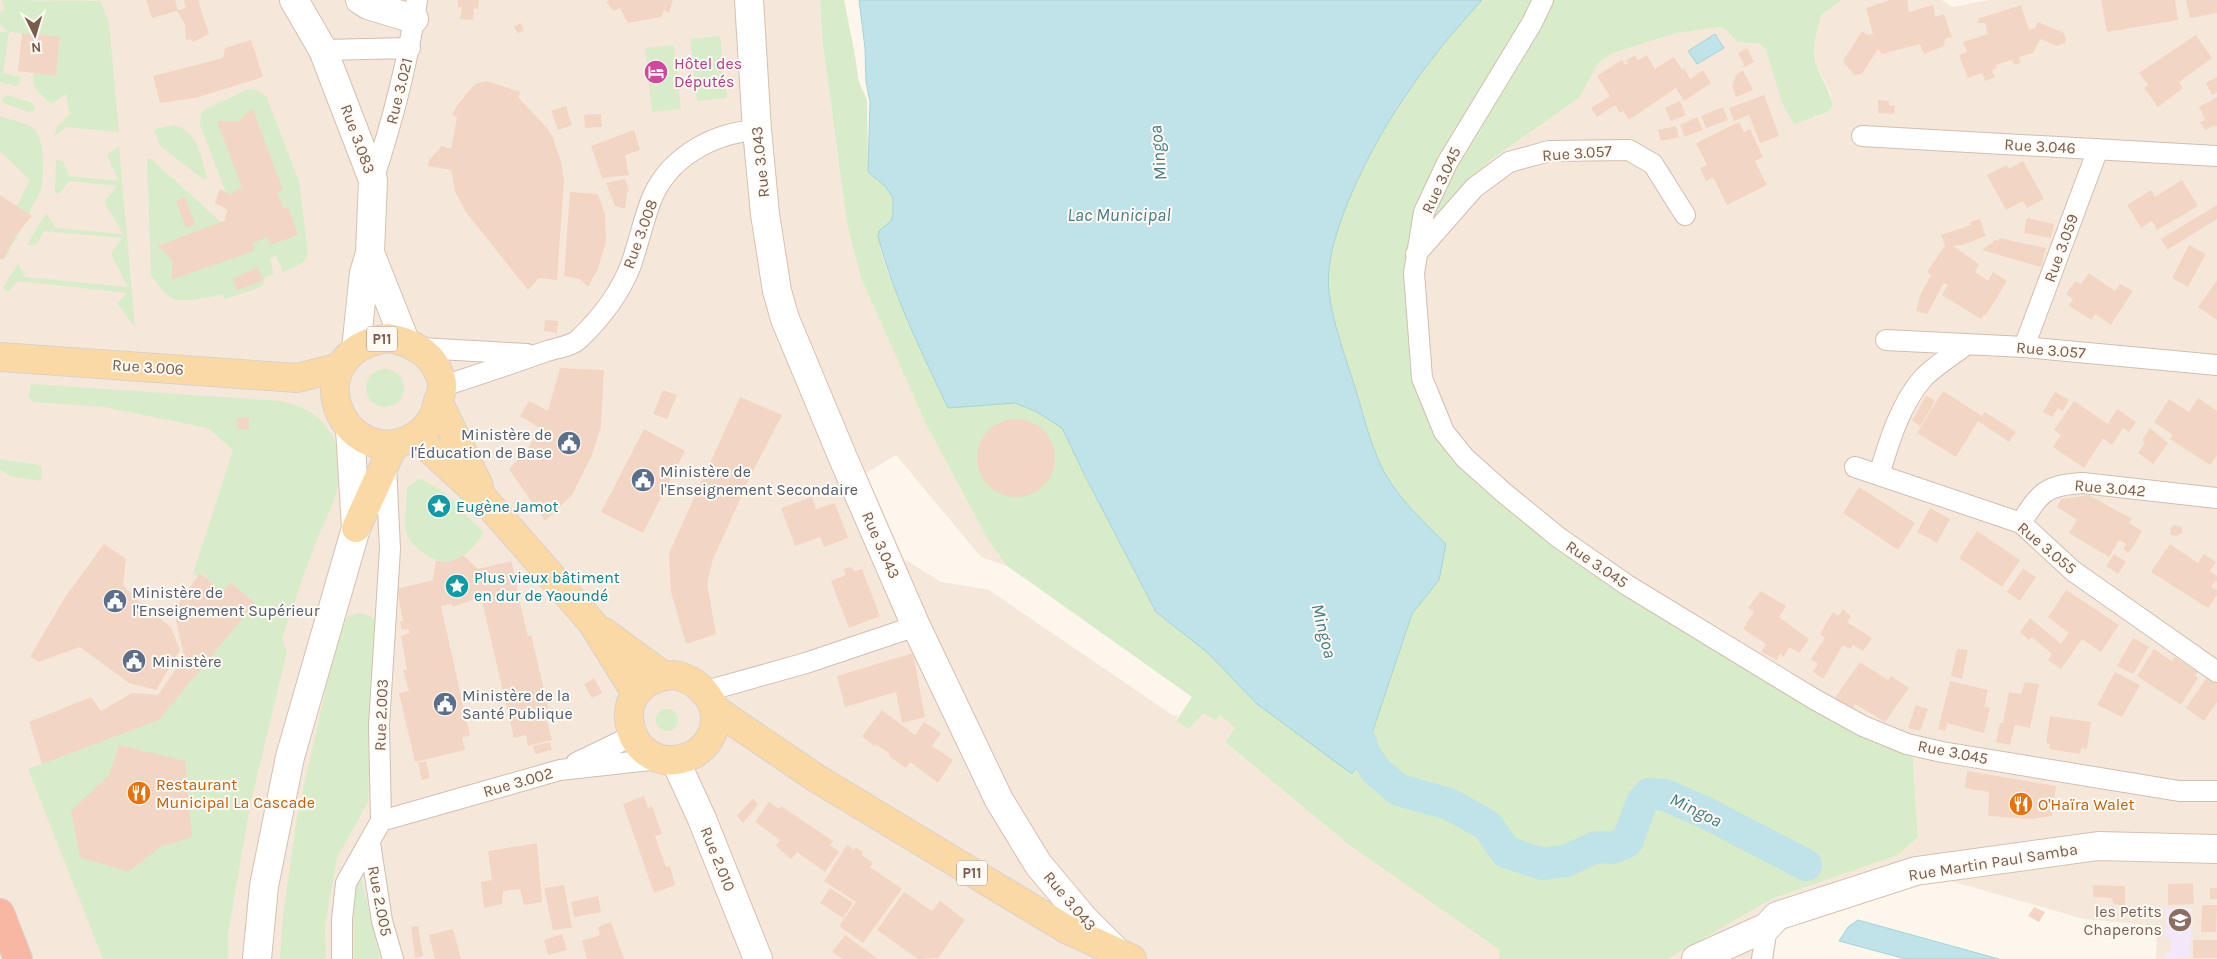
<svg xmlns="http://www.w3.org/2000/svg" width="2217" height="959" viewBox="0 0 2217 959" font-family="Karla,sans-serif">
<rect width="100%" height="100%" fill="#fdf6ec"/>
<path fill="#f5e8da" d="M0,0H820L822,37L847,224L861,278L925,422L988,540L1007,566L981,557L896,455L866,473L904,559L941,582L989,590L1174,716L1178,714L1176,721L1188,729L1204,712L1220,715L1235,728L1226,743L1349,845L1501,950L1499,959H0Z
M1842,0H1942L1952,7L1990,0H2217V959H2156L2157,926L2084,919L1916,871L1778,916L1774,959H1668L1772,899L1898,855L1918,837L1912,745L1605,569L1441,435L1414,280L1456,198L1489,161L1579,98L1599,62L1613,53L1677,33L1718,27L1726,30L1737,42L1760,44L1766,50L1815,118L1826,113L1833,106L1830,92L1816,64L1814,47L1821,15Z"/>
<path fill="#f3e8fa" d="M2165,908H2192L2190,957L2165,959L2166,952L2171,953V938H2165Z"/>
<path fill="#d8ecc9" d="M1,0L100,1L109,23L119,132L66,127L54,137L58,125L70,114L66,94L52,104C42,96 29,87 34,73L56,76L60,38L9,32L3,73L20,77L19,84L16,86L0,82V32H8L0,24V12L5,10Z
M820,0H844L854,50L859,82L867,100L868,172L885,186L893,198V215L891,221L879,231C877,253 893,283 901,303C916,339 932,374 948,408L1015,403L1037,412L1062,428L1086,478L1156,612L1208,653L1313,744L1352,774L1365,754L1412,614L1439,580L1446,544C1420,518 1392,493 1378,459C1368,436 1362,410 1355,387C1345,356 1333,324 1329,292C1326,263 1336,233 1346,207C1377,129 1425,62 1482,0H1842L1821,15C1818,31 1810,50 1817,66C1822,80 1830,91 1833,106L1826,113L1794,124L1782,103L1766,50L1760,44L1737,42L1726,30L1719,27L1677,33L1613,53L1599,62L1579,98L1489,161L1456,198L1414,280L1441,435L1605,569L1912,745L1918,837L1898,855L1772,899L1668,959H1499L1500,950L1349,845L1225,742L1235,728L1220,715L1216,721L1204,713L1188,729L1176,721L1192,697L1007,566L988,540L925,422L861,278L847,224L822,37Z
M720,36L727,98L697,101L690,39Z
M674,45L681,109L652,112L645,48Z
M249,89L256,90L266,96L299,181L308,254C304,265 293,268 283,272L276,255L270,259L274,275L265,277L263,285L259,288L225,299L223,295L192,300H175L164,292L151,276L147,159L150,158L221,222L226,220L225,217L228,210L215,203L220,189L226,192L200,125L201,113L207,108Z
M6,95L33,103L35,110L29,112L3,103L2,99Z
M0,116C10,120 24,122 33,128C45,136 45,179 40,192L6,257L0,259V237L30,180L0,151Z
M175,125C198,133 201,156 207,178L203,179L160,146L154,129Z
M119,146L135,327L117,303L127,293L18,281L8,292L3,288L18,263L25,277L128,287L111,254L122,238L44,231L36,245H27L46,213L56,228L123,234L104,202L117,186L69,181L59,194L55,193L56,160L63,161L69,176L119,181L107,155Z
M366 388a19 19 0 1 1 38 0a19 19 0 1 1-38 0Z
M31,384L281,401C305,407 321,415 333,437C354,476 326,514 312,552C301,581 292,610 282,639L287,651L250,806L228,934V959H103L28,769L159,720L254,603L230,582L223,592L201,573L197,577L193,574L233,450L208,428L104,407L33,402L28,396Z
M0,459L39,465L42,469L41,481L9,476L0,469Z
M422,479L444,492L484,533C468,555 453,572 425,554C418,550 410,543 407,535C403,521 407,503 407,488L417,480Z
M357,613L366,614L375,620L368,802L337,858L325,925L326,959H280L283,916L297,816L340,628L348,616Z
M656 720a11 11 0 1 1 22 0a11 11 0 1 1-22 0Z
M361,876L380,959H354L353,890Z"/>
<path fill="#bfe3e8" stroke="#a5d3da" d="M859,0H1482C1425,62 1377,129 1346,207C1336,233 1326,263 1329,292C1333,324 1345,356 1355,387C1362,410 1368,436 1378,459C1392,493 1420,518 1446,544L1439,580L1412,614L1365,754L1352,774L1257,704L1208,653L1156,612L1086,478L1062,428L1037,412L1015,403L948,408C922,353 894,297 878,237L879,231L891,221L893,215V198L885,186L868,172L870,102L866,82L865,48Z
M1715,34L1724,48L1697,64L1688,51Z
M1858,920L1999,959H1906L1839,941L1848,927Z"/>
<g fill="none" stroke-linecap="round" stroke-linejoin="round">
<path stroke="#bfe3e8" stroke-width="32" d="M1349,712L1365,754L1376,771L1399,790L1449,804L1487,825L1506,852L1542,864L1566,861L1596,847L1613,848L1627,842L1642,802L1649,794L1665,795L1706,813L1806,865"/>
</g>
<path fill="#f3d5c3" d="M146,0H175L178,10L186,8L184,0H198L209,34L193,42L190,39L186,40L185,24L177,11L152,18Z
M458,0H479L478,9L474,8L473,20L460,19L462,7H458Z
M609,0H673L669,13L664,10L661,17L628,23L620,8L614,11L606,2Z
M1890,0H1907L1909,12L1933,5L1935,17L1944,14L1952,37L1945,39L1944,46L1924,54L1920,44L1882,54L1878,49L1862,74L1854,75L1843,61L1862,31L1867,35L1873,34L1866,8Z
M2101,0H2175L2178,20L2107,32Z
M2186,0H2217V13L2190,18Z
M2021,5L2029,30L2035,28L2038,22L2064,33L2066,38L2065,43L2057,46L2040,39L2033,53L2019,57L2020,63L2015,65L2012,60L1996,65L1997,68L1992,70L1995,77L1985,81L1982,73L1968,78L1959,55L1967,52L1963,42L1988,34L1985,23H1977L1980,18Z
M521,23L524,31L517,33L514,26Z
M22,33L60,37L56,76L18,71Z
M2196,35L2212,58L2179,82L2183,88L2158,107L2144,88L2148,85L2139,73Z
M251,40L263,77L195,98L160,103L153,76L223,58L225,48Z
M1747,48L1754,62L1745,67L1738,53Z
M1635,55L1638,60L1647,55L1655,69L1674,57L1682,70L1684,68L1690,79L1703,70L1711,83L1684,101L1676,88L1629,120L1623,111L1620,113L1615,105L1597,117L1591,108L1610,96L1597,76L1622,60L1625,65L1628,63L1626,61Z
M1743,70L1753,90L1736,97L1732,86L1736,75Z
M2217,77V92L2212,95L2206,83Z
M486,81L521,92L518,97L547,128L553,138L562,165L564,182L557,280L539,278L528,290L465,211L455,191L451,170L428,166L429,160L442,146L451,149L457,117L452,115L458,104L475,84Z
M1764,95L1779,136L1760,143L1749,115L1734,121L1729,108Z
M2217,97V126L2215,127L2214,125L2205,130L2200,122L2205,120L2199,107Z
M1878,100L1889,101V105L1895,106L1894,114L1878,113Z
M1680,101L1686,115L1671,121L1665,108Z
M566,106L572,125L558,130L551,111Z
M1723,107L1728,120L1706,128L1701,116Z
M252,108L283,190L277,193L284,209L288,207L298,235L270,245L268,237L253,243L254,251L171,280L173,261L158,246L226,220L225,217L228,210L215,203L220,189L232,196L233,191L242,188L217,121L238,122Z
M601,114L602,127L585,128L584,115Z
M1697,117L1703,130L1685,137L1680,125Z
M1739,122L1744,132L1750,129L1763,157L1755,161L1767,185L1727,205L1713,177L1706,181L1700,168L1707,165L1696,143Z
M1676,126L1679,137L1661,141L1658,130Z
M634,130L640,150L625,155L629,175L602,178L591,146Z
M2023,161L2044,199L2027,208L2023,201L2006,210L1987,175L2007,165L2009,169Z
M625,179L629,191L627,192L625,209L615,206L606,183Z
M2182,180L2198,206L2157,230L2152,221L2141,228L2127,205L2151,190L2155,197Z
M570,192L598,194L605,214L606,242L598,269L588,287L580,279L564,276Z
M0,195L32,216L16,235L3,260L0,258Z
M185,197L195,224L186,228L176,201Z
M2217,205V219L2167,250L2161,239Z
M2027,218L2054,224L2051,238L2024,233Z
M1980,219L1986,236L1963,245L1953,246L1979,264L1975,272L1988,281L1993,272L2007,281L1986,315L1984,314L1981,319L1942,295L1948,285L1944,283L1927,314L1916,311L1921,293L1931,275L1927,272L1945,246L1941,235L1971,225L1970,222Z
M1999,238L2046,248L2041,267L1982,250L1995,240L1998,241Z
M2189,245L2206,254L2188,287L2172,278Z
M258,267L263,281L237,290L233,279Z
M2089,273L2115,291L2120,284L2133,291L2111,325L2095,314L2092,320L2069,306L2073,299L2066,294L2075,281L2081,284Z
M2217,280V320L2198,307Z
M545,320L558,321L557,333L544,331Z
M560,368L604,370L601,426L592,455L572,495L545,521L509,469L527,450L540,428L520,416L529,401L548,411Z
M663,390L677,395L667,419L653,414Z
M1943,391L1982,416L1985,412L2016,432L2009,442L1978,421L1956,457L1917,433Z
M2055,392L2069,400L2063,411L2058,408L2052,417L2043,412Z
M1926,396L1934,400L1933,405L1920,426L1912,420Z
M740,397L782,415L752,473L713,559L707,584L716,634L686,644L671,592L669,553Z
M2198,398L2217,411V455L2210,465L2170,439L2173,435L2154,422L2169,399L2189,412Z
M2074,401L2108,424L2117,409L2136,422L2129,432L2123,428L2112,445L2103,438L2084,468L2053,447L2061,435L2054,430Z
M249,417V429H238L237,418Z
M977 458a39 39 0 1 1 78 0a39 39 0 1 1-78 0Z
M2150,428L2168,443L2153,464L2138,453L2145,442L2142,440Z
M644,429L685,451L643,533L601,512Z
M1859,487L1915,523L1898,550L1843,513Z
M2089,495L2132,519L2129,523L2142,531L2129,553L2123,549L2126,544L2119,540L2109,557L2069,533L2077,520L2057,507L2061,499Z
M812,497L816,509L835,503L848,538L824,547L820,537L795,546L781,508Z
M1930,508L1950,519L1937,543L1917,532Z
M2174,525L2182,527V533L2177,536L2171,535L2170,529Z
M1977,531L2020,560L2002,587L1959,558Z
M104,544L126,559L123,585L141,604L171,627L180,650L156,690L129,683L80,647L39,662L30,657L65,597Z
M2170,544L2198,563L2204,554L2216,562L2210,571L2217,576V582L2215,581L2211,587L2217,590V595L2208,608L2151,572Z
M2114,554L2126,562L2118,574L2106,566Z
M464,556L478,569L511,561L515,575H517L519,582L517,583V591L528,636L531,635L551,719L547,720L552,740L528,746L526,735L514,738L481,597L453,607L452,604L441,606L470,736L462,737L465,750L415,762L399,693L409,691L403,670H407L401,636L410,633L408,629L402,630L400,621H403L397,589L433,580L436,561L449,562Z
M852,567L854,572L862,569L880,616L849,628L831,581L846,575L843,569Z
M2023,569L2036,577L2020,601L2007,592Z
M200,573L223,592L230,582L255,603L159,720L42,764L29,722L91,697L101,711L132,693L158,695L184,657L174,610Z
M2066,590L2119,625L2101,652L2082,639L2061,669L2048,660L2052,654L2032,637L2029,640L2020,632L2030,618L2061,644L2069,633L2048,617Z
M1761,591L1786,606L1779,617L1809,639L1799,653L1789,647L1784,657L1780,653L1777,660L1761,652L1766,644L1743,629L1754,612L1748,608Z
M1843,609L1851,616L1847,622L1872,638L1863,651L1853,645L1850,649L1843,645L1823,679L1813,672L1818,664L1811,659L1825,638L1820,634L1833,612L1838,616Z
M2133,638L2149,647L2133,674L2117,666Z
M1957,649L1968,650L1962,679L1951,676Z
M2154,649L2172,661L2175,657L2198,672L2195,676L2198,678L2181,705L2137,676Z
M913,653L925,717L902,723L896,692L845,707L837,676Z
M1860,662L1888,680L1891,676L1909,688L1885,722L1855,704L1851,710L1835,698Z
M2115,672L2140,685L2122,717L2097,705Z
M2208,676L2217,682V702L2204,721L2186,708Z
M594,678L602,693L592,698L584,684Z
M1950,681L1988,690L1984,707L1990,708L1984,733L1947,723L1945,731L1938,729Z
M2025,682L2039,684L2030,728L2015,725L2010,745L1996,742L2000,723H2003L2009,692L2021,694Z
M1916,705L1928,709L1920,731L1908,728Z
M882,710L915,735L924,722L941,733L932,746L953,760L938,783L910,762L906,768L889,756V753L875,744L874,746L862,736Z
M2050,716L2091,722L2087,749L2081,748L2080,754L2049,749L2050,744L2046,743Z
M550,742L552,750L535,754L533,746Z
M119,745L185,761L192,837L162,846L128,872L80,857L71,811L109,775Z
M426,761L430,778L422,780L418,763Z
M1967,771L2056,786L2052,816L2030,819L1988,816L1989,792L1965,788Z
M644,796L648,808L652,806L662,834L655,836L666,867L670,866L675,885L654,893L623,804Z
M753,798L758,805L743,823L737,816Z
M769,802L779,809L781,806L833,841L830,845L839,852L825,872L797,852L791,859L776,846L780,840L755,822Z
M537,843L542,902L524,905L520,889L503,891L502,904L484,908L481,882L492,880L488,851Z
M847,845L854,850L856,847L863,852L862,855L873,863L870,867L902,889L863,943L839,926L856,902L824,881Z
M2193,883L2194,904L2168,905V884Z
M564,885L572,928L553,930L544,888Z
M2093,885L2125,886V906L2114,904L2111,898L2093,897Z
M830,888L853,903L843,918L820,903Z
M2210,888H2217V899H2210Z
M904,892L932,911L940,901L965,920L938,958L918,959L877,930Z
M598,896L601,912L574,917L571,902Z
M2202,905H2217L2216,932H2201Z
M2034,907L2045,912L2039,922L2028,916Z
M611,922L624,959H587L582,941L600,935L598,927Z
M418,926L423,956L415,958L411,927Z
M453,929L461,959H435L429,935Z
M562,934L567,950L548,955L544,940Z
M845,935L878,959H843L832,952Z
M2193,940H2217V958H2193Z"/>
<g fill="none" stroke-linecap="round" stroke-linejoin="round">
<g stroke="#d1beb0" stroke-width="22">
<path id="street" d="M1543,0L1532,23L1447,163L1424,212L1414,273L1422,378L1444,432L1465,458L1503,492L1558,537L1627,585L1814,699L1863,726L1907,744L1942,752L2179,791H2217
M323,50L410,48
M1862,136L2217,156
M373,180C393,120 408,62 417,0
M1416,254L1474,188L1509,162L1549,151L1629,150L1653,164L1685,215
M1886,340L2024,347L2217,365
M2024,347L2098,149
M420,348L527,354
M443,386C478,375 513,363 547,351C557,348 572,346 579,339C601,318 620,293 631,265C638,244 643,223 650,203C666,159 711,133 757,130
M1855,467L2021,523L2073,571L2217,672
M1879,475C1889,442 1900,404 1924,377C1936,365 1953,355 1967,344
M2021,523C2040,492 2046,485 2083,483L2217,498
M706,691L806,663L916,626
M576,763L632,736
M381,821L560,770L659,759
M370,843L382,921L393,959
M342,959V919L346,883L381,821L379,725L390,549L386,466
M1762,959L1767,927"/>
</g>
<g stroke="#d6c0b0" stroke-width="30">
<path id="secondary" d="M294,0L323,50L373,180L370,253L364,273L356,349
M360,0L368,5L414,19
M749,0L757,130L765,214L777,291L785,319L843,458L916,626L999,800L1038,864L1084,919L1115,950
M370,253L405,341
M675,760L702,819L758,959
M257,959L264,886L290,757L356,528L350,429
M1696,959L1767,927L1777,916L1916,871L2098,846L2217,849"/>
</g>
<g stroke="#dad1cd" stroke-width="30">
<path id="primary" d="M388,338C411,342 432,352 440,376C441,379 443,383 442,387C442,393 438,399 437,405C434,420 424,432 410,439C341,471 293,353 388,338Z
M0,357L297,378L340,367
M438,401L479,486
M415,436L484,499L593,624L635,692
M356,528L394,444
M604,632L664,676
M675,675C701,681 724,706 712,734C706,747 695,756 681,759C625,772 602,679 675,675Z
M713,708L816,778L1066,929L1132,959"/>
</g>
<g stroke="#dad1cd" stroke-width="30">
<path id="highway" d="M0,913L18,959"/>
</g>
<use href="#street" stroke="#fff" stroke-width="20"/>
<use href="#secondary" stroke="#fff" stroke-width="28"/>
<use href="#primary" stroke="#fbd9a5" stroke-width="28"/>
<use href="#highway" stroke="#f7b7a3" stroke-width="28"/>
</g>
<defs>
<g id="hotel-disc" transform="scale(1.25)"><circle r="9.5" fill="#d1479c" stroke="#fffaf3"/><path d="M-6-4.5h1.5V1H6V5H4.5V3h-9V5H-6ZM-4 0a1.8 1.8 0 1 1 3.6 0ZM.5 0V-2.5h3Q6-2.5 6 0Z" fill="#fff"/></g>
<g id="civic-disc" transform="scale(1.25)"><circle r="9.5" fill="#5c6f8a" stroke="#fffaf3"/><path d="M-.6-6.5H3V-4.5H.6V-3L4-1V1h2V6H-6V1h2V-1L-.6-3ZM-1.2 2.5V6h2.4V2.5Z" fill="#fff"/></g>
<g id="sight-disc" transform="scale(1.25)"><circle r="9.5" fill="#0f9aa8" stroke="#fffaf3"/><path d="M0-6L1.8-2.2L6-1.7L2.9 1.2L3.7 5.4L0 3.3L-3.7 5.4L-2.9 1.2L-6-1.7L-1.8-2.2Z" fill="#fff"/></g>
<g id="restaurant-disc" transform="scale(1.25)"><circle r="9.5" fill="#e8710a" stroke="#fffaf3"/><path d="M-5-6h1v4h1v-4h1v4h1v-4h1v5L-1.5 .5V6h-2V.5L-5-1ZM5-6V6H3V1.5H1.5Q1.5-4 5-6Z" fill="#fff"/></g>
<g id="school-disc" transform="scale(1.25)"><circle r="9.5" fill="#8d6e63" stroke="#fffaf3"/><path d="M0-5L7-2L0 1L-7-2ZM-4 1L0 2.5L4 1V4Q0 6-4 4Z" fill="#fff"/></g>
</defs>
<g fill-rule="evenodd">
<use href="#hotel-disc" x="656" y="72"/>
<use href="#civic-disc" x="569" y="443"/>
<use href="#civic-disc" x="643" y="480"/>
<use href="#sight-disc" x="439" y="506"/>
<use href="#sight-disc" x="457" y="586"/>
<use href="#civic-disc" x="115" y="601"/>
<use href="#civic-disc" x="134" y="661"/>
<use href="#civic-disc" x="445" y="704"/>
<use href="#restaurant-disc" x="139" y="793"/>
<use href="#restaurant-disc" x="2021" y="804"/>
<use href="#school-disc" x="2180" y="920"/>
</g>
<g text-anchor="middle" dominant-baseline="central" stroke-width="4" stroke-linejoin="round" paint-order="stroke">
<g fill="#fffaf3" stroke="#a28b7f" stroke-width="1">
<rect x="367" y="326.5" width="30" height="25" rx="4"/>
<rect x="957" y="860.5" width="30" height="25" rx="4"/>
</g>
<g font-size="15" font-weight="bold" fill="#7a5c4d">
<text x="382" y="339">P11</text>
<text x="972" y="873">P11</text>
</g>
<g font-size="16" fill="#b23c85" stroke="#fffaf3" text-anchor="start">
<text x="674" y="63">Hôtel des<tspan x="674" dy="18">Députés</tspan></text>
</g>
<g font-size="16" fill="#7a5c4d" stroke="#fffaf3">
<text transform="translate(399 91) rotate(-76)">Rue 3.021</text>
<text transform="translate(358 139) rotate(70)">Rue 3.083</text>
<text transform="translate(2040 146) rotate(3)">Rue 3.046</text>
<text transform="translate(1577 153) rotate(-4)">Rue 3.057</text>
<text transform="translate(760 162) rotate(-96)">Rue 3.043</text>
<text transform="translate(1441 180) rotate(-65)">Rue 3.045</text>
<text transform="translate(640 234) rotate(-70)">Rue 3.008</text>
<text transform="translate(2061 248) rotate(-70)">Rue 3.059</text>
<text transform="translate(2051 350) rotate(5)">Rue 3.057</text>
<text transform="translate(148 367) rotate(4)">Rue 3.006</text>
<text transform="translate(2110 488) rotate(5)">Rue 3.042</text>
<text transform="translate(881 545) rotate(66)">Rue 3.043</text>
<text transform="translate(2047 548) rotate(40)">Rue 3.055</text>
<text transform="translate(1597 564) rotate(34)">Rue 3.045</text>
<text transform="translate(381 715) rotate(-88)">Rue 2.003</text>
<text transform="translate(1953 752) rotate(11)">Rue 3.045</text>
<text transform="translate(518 782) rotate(-16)">Rue 3.002</text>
<text transform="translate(718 859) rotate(68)">Rue 2.010</text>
<text transform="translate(1993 862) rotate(-9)">Rue Martin Paul Samba</text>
<text transform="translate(380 901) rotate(79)">Rue 2.005</text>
<text transform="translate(1070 901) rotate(50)">Rue 3.043</text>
</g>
<g font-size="16" fill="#4e5e75" stroke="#fffaf3" text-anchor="start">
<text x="552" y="434" text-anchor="end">Ministère de<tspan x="552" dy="18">l'Éducation de Base</tspan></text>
<text x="660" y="471">Ministère de<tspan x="660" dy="18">l'Enseignement Secondaire</tspan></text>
<text x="132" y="592">Ministère de<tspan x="132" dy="18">l'Enseignement Supérieur</tspan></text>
<text x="152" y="661">Ministère</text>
<text x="462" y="695">Ministère de la<tspan x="462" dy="18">Santé Publique</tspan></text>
</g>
<g font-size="16" fill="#0d838f" stroke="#fffaf3" text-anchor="start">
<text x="456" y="506">Eugène Jamot</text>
<text x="474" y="577">Plus vieux bâtiment<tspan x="474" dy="18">en dur de Yaoundé</tspan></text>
</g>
<g font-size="16" fill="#c56008" stroke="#fffaf3" text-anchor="start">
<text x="156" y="784">Restaurant<tspan x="156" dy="18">Municipal La Cascade</tspan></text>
<text x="2038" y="804">O'Haïra Walet</text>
</g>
<g font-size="16" fill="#785e54" stroke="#fffaf3" text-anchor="end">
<text x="2162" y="911">les Petits<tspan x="2162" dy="18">Chaperons</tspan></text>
</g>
<g font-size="18" font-style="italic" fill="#437c86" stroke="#fffaf3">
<text transform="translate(1158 153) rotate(-96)">Mingoa</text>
<text x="1119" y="215">Lac Municipal</text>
<text transform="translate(1324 631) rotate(76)">Mingoa</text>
<text transform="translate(1696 810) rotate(26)">Mingoa</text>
</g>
</g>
<g transform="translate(35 35) rotate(175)" stroke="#fffaf3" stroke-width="4" paint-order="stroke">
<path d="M0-4L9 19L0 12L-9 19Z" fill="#7a5c4d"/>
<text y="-8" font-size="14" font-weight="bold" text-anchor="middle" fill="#7a5c4d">N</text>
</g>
</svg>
